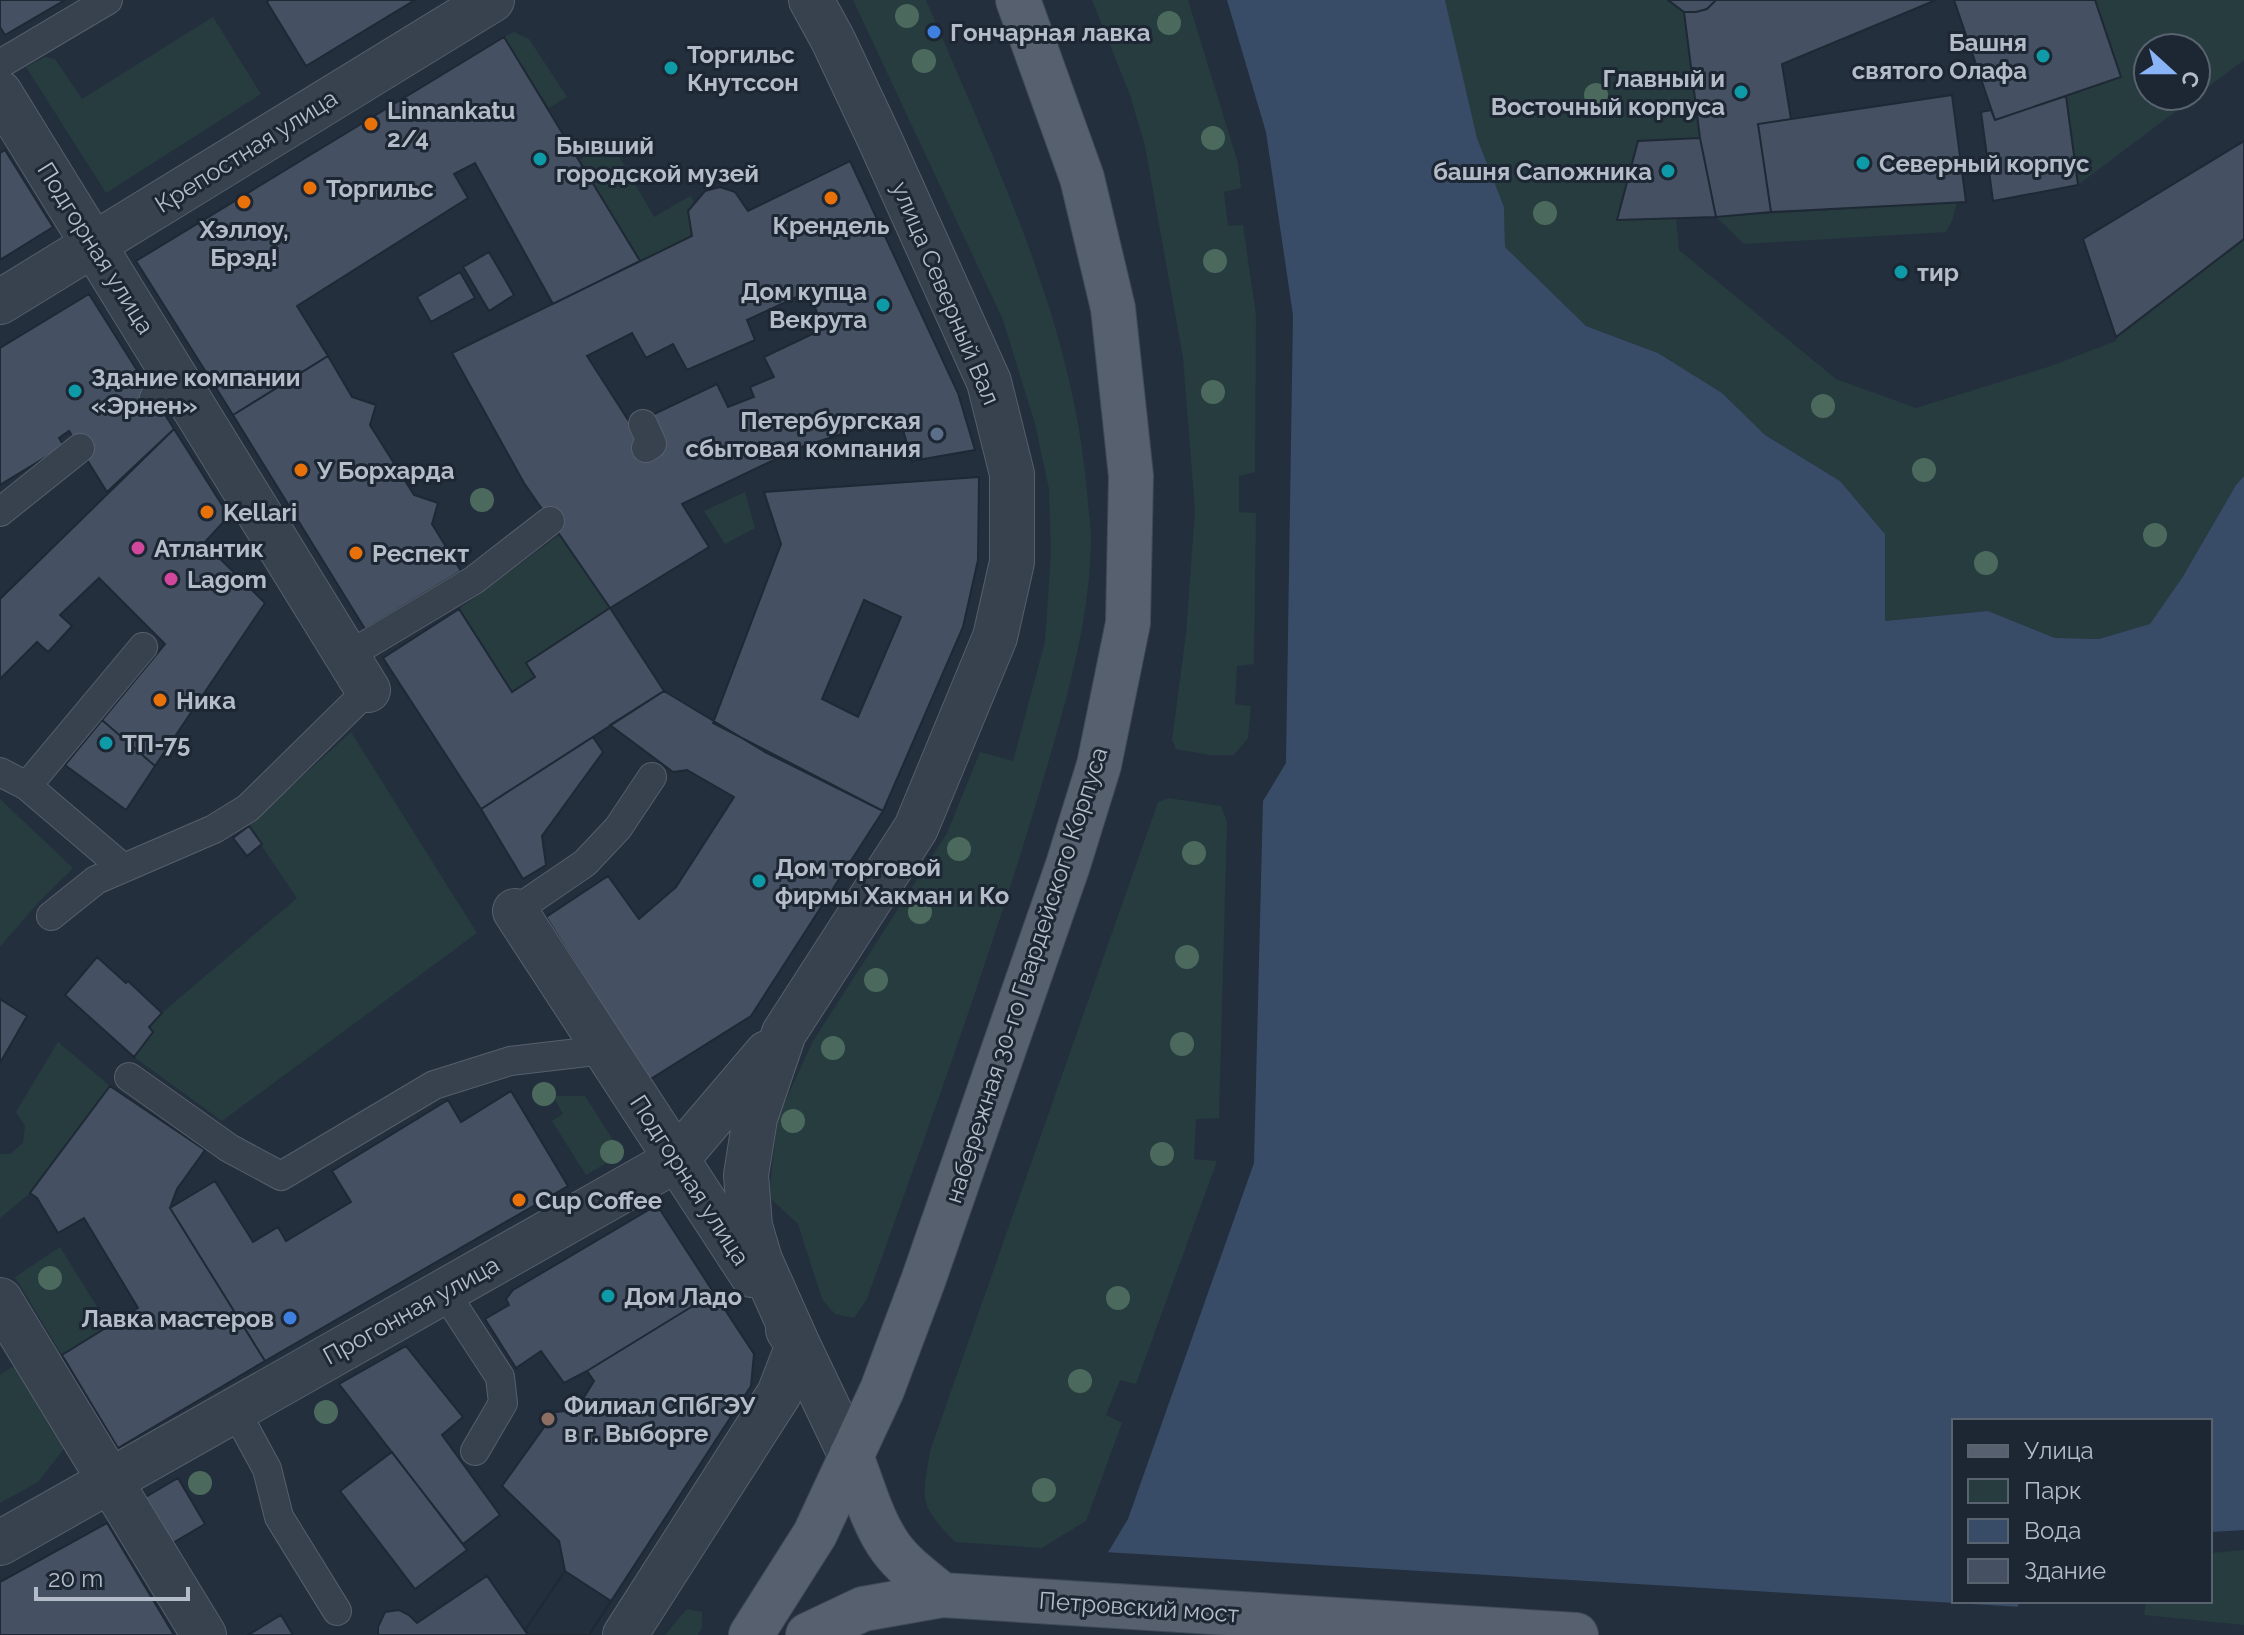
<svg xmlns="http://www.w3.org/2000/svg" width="2244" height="1635" viewBox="0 0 2244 1635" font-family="Raleway,sans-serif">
<rect width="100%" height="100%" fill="#242f3e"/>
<path fill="#263c3f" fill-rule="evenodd" d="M853,0H926C993,158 1073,320 1087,492C1088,508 1091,524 1091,540C1090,628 1060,723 1035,807C985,973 925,1136 867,1299L854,1318L835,1314L822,1299L798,1224L769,1197L777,1119L813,1041L947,833L980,752L1013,761L1045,642L1051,554L1049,489L1035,424L1003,320Z
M1092,0H1188L1238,163L1241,188L1224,192L1228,226L1243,225L1256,315L1255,472L1239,476V512L1256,513L1254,664L1237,666L1235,704L1251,706L1248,738L1234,755H1209L1176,749L1172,740L1186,634L1195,510L1183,358L1145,146L1130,95Z
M1445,0H1668L1684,12L1700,138L1638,142L1617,219L1676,218L1679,250L1836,379L1916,408L2051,366L2116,341V337L2244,239V476L2236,485L2182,578L2151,624L2099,639L2055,638L1988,611L1884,621L1885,534L1840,481L1765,435L1722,393L1658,353L1586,326L1505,247L1504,207L1477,138Z
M2095,0H2244V60L2078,185L2066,96L2121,77ZM2148,48H2196V96H2148Z
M213,17L261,94L106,193L26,67L45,57L55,59L82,99Z
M514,32L529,39L567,97L549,108L504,37Z
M610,140L654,217L690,196L694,201L688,211L692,236L640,261L580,160Z
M1957,202L1952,221L1946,232L1744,244L1716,217Z
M745,492L755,528L725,544L704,511Z
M559,535L610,608L527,663L535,677L512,692L459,609Z
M351,732L477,933L222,1121L134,1057L153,1032L149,1027L162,1013L297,898L246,823L284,793Z
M1168,798L1221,806L1227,822L1219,1118L1196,1119L1194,1159L1217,1161L1136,1384L1120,1380L1106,1415L1122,1423L1086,1521L1042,1548L955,1542C918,1503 922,1502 930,1451L1158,802Z
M0,799L73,868L37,904L0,947Z
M58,1042L110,1086L30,1193L0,1218V1154H10L23,1143L25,1126L16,1112Z
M553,1096H585L622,1154L586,1175L552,1121L563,1114Z
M60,1247L109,1326L62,1355L15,1277Z
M12,1367L21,1370L67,1445L38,1482L0,1503V1375Z
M2244,1550V1625L2144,1615L2146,1601H2210V1553Z
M687,1609L702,1612V1628L698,1635H665Z"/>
<path fill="#394c67" d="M1227,0H1445L1477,138L1504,207L1505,247L1586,326L1658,353L1722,393L1765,435L1840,481L1885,534V621L1988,611L2055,638L2099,639L2150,624L2182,578L2236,485L2244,476V1530L2210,1532V1421H1954V1601H2019L2012,1635H1043L1095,1574L1128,1519L1254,1163L1263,801L1286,763L1293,315L1266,132Z"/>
<path fill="#242f3e" d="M1104,1552L2022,1607L2016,1635H1039L1092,1571Z"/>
<path fill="#455162" stroke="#1f2835" stroke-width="2" fill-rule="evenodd" d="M0,0H65L5,35L0,27Z
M269,0H415L306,66L267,2Z
M1668,0H1716L1707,9L1696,12H1684Z
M1716,0H1936L1782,64L1791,119L1758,124L1771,212L1716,217L1700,138L1684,12H1696L1707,9Z
M1954,0H2095L2121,77L1995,120Z
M504,37L640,261L553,304L475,163L454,174L468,198L297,306L328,356L233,415L136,261Z
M1952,95L1966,202L1771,212L1758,124Z
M2066,96L2078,185L1993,201L1981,112L1991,110L1995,120Z
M1700,138L1716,217L1617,220L1638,141Z
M2244,141V239L2116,337L2083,239Z
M5,150L53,227L0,260V153Z
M850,161L958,393L975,450L912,461L899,416L801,447L682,504L709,547L610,608L524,483L452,353L692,236L688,211L705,191L720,187L735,192L748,211ZM809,291L823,329L764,357L774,377L750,387L754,397L728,407L717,384L650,416L646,448L587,356L632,333L646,358L673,344L687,370L755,340L747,320Z
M489,252L514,295L489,311L463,267Z
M460,272L475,298L431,322L417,297Z
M89,294L174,429L107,492L69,431L59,438L64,446L0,485V348Z
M328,356L352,397L376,405L370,425L414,495L438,503L432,524L461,571L365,629L233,415Z
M174,429L229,516L204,543L265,603L155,766L102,720L165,644L99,578L60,615L72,626L51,649L48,652L37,642L0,679V599Z
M979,477L978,560L963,627L883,811L713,723L781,544L764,492ZM864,600L901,617L858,717L822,699Z
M610,608L664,691L481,809L383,658L459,609L512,692L535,677L526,663Z
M664,691L765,752L883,811L751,1016L649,1080L546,917L608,876L639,919L676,887L734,797L687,770L673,772L610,725Z
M102,720L155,766L126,810L65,765Z
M593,737L603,752L542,836L546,865L523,879L481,809Z
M249,826L262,844L247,856L233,838Z
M97,957L126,983L128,981L162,1013L149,1027L153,1032L134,1057L65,995Z
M0,999L27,1016L0,1063Z
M110,1086L205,1150L177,1189L170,1208L265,1361L118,1448L62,1355L138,1308L84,1218L58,1233L37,1198L30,1193Z
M511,1091L568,1186L265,1361L170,1208L215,1181L253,1242L278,1227L286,1241L351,1202L332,1171L448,1100L461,1122Z
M657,1205L714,1293L587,1371L564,1383L541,1351L516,1368L485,1319L509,1305L506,1299L513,1290Z
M714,1293L754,1354L751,1386L589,1635H528L525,1630L565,1571L559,1541L502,1486L555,1412L576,1410L594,1381L587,1371Z
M406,1346L463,1417L442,1435L500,1515L463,1544L339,1384Z
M392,1452L467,1550L415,1589L340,1491Z
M178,1478L205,1524L171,1544L144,1498Z
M107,1523L174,1635H0V1582Z
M565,1571L611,1601L589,1635H528L525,1630Z
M487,1576L528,1635H378V1627L385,1612L399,1610L409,1615L417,1623Z
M281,1615L293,1635H248Z"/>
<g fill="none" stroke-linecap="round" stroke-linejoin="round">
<g stroke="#565f6c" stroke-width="30">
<path id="lane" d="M0,64L108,0
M154,398L179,382
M643,424L652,444L646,448
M0,512L80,448
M349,655L474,580L550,521
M0,772L27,786L122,867
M27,786L143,647
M515,911L585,863L618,828L652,777
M51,916L96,880L214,829L248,808L368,690
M129,1077L229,1148L281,1176L434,1085L510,1061L604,1050
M444,1291L500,1377L503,1403L475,1451
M235,1410L267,1469L279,1517L337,1611"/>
</g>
<g stroke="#565f6c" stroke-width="46">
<path id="street" d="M0,93L368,690
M0,302L492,0
M515,911L752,1275
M0,1300L204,1635
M788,1330L798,1345L851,1456
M0,1543L676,1160L767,1053
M625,1635L779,1394L798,1345L760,1260L750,1226L746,1175L755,1118L784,1033L916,828L995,637L1012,562V474L989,382L880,140L833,40L811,0"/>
</g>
<g stroke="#414a57" stroke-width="46">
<path id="primary" d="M851,1456C863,1486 872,1522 891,1548C905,1567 924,1580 942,1595
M751,1635L815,1534L882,1390L923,1281L1068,865L1099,765L1128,623L1131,476L1113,308L1082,178L1018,0
M808,1635L863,1609L942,1595L1576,1635"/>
</g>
<use href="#lane" stroke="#38414e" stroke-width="28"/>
<use href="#street" stroke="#38414e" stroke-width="44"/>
<use href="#primary" stroke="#56606e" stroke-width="44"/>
</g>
<g fill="#4b6a5d">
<circle cx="907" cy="16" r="12"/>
<circle cx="1169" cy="23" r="12"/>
<circle cx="924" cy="61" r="12"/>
<circle cx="1596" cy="95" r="12"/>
<circle cx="1213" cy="138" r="12"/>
<circle cx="1545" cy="213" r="12"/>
<circle cx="1215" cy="261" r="12"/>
<circle cx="1213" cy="392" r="12"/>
<circle cx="1823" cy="406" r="12"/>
<circle cx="1924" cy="470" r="12"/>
<circle cx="482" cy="500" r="12"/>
<circle cx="2155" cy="535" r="12"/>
<circle cx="1986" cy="563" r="12"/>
<circle cx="959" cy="849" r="12"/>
<circle cx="1194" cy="853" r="12"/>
<circle cx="920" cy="912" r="12"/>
<circle cx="1187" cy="957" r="12"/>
<circle cx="876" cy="980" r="12"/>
<circle cx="1182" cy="1044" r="12"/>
<circle cx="833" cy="1048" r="12"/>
<circle cx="544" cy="1094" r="12"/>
<circle cx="793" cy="1121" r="12"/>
<circle cx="612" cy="1152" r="12"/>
<circle cx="1162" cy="1154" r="12"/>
<circle cx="50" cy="1278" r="12"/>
<circle cx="1118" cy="1298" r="12"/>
<circle cx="1080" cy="1381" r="12"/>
<circle cx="326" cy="1412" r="12"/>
<circle cx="200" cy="1483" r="12"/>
<circle cx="1044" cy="1490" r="12"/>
</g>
<g fill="#3f7fe0" stroke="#1d2633" stroke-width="3">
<circle cx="934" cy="32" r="8"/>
<circle cx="290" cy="1318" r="8"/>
</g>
<g fill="#0f9aa8" stroke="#1d2633" stroke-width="3">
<circle cx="2043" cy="56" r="8"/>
<circle cx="671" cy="68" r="8"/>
<circle cx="1741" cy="92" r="8"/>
<circle cx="540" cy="159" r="8"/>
<circle cx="1863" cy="163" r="8"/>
<circle cx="1668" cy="171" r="8"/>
<circle cx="1901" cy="272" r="8"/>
<circle cx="883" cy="305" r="8"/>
<circle cx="75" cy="391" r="8"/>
<circle cx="106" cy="743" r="8"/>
<circle cx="759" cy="881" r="8"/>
<circle cx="608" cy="1296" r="8"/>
</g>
<g fill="#e8710a" stroke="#1d2633" stroke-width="3">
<circle cx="371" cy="124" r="8"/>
<circle cx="310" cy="188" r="8"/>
<circle cx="831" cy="198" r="8"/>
<circle cx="244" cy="202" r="8"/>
<circle cx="301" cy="470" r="8"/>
<circle cx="207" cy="512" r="8"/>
<circle cx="356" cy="553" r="8"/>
<circle cx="160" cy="700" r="8"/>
<circle cx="519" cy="1200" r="8"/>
</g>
<circle fill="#5c6f8a" stroke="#1d2633" stroke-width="3" cx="937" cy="434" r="8"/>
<g fill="#d1479c" stroke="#1d2633" stroke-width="3">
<circle cx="138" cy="548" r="8"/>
<circle cx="171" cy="579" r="8"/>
</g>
<circle fill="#8d6e63" stroke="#1d2633" stroke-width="3" cx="548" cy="1419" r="8"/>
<g text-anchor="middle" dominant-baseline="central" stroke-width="6" stroke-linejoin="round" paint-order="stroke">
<g font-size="24" font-weight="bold" fill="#b4bcc9" stroke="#1d2633" text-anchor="start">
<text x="950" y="32">Гончарная лавка</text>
<text x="2027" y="42" text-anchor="end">Башня<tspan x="2027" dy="28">святого Олафа</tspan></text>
<text x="687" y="54">Торгильс<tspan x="687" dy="28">Кнутссон</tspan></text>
<text x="1725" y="78" text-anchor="end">Главный и<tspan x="1725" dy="28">Восточный корпуса</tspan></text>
<text x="387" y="110">Linnankatu<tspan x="387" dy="28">2/4</tspan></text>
<text x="556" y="145">Бывший<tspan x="556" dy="28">городской музей</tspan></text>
<text x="1879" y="163">Северный корпус</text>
<text x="1652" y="171" text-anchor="end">башня Сапожника</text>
<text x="326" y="188">Торгильс</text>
<text x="831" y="225" text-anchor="middle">Крендель</text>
<text x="244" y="229" text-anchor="middle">Хэллоу,<tspan x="244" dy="28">Брэд!</tspan></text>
<text x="1917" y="272">тир</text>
<text x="867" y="291" text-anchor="end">Дом купца<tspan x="867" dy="28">Векрута</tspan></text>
<text x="91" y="377">Здание компании<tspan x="91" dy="28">«Эрнен»</tspan></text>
<text x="921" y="420" text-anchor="end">Петербургская<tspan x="921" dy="28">сбытовая компания</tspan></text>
<text x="317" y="470">У Борхарда</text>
<text x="223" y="512">Kellari</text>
<text x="154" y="548">Атлантик</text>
<text x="372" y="553">Респект</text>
<text x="187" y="579">Lagom</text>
<text x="176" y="700">Ника</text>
<text x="122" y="743">ТП-75</text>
<text x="775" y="867">Дом торговой<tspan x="775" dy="28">фирмы Хакман и Ко</tspan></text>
<text x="535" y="1200">Cup Coffee</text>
<text x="624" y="1296">Дом Ладо</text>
<text x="274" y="1318" text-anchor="end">Лавка мастеров</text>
<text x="564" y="1405">Филиал СПбГЭУ<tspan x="564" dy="28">в г. Выборге</tspan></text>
</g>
<g font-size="24" fill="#b4bcc9" stroke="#1d2633">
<text transform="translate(246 151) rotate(-32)">Крепостная улица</text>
<text transform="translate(96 248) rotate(58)">Подгорная улица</text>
<text transform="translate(946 293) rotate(67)">улица Северный Вал</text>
<text transform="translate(1026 975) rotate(-72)">набережная 30-го Гвардейского Корпуса</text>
<text transform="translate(690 1180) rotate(57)">Подгорная улица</text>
<text transform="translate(411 1310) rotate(-29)">Прогонная улица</text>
<text transform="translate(1139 1607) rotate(4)">Петровский мост</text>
</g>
</g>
<rect x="1952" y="1419" width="260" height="184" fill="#1d2633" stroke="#59626f" stroke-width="2"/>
<rect x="1968" y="1445" width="40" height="12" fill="#56606e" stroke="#59626f" stroke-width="2"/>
<text x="2024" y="1459" font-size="24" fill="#b4bcc9">Улица</text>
<rect x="1968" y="1479" width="40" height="24" fill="#263c3f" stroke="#59626f" stroke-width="2"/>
<text x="2024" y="1499" font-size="24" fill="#b4bcc9">Парк</text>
<rect x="1968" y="1519" width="40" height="24" fill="#394c67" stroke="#59626f" stroke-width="2"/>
<text x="2024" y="1539" font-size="24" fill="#b4bcc9">Вода</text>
<rect x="1968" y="1559" width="40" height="24" fill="#455162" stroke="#59626f" stroke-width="2"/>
<text x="2024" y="1579" font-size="24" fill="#b4bcc9">Здание</text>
<g transform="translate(2172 72) rotate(111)"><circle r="38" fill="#1d2633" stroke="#59626f" stroke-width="2"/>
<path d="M0-6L14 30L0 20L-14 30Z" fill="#8ab4f8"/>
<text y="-12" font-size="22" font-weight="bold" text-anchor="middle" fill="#b4bcc9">С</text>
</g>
<path d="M36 1587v12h152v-12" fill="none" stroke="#b4bcc9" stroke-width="4"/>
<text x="48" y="1587" font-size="24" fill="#b4bcc9" stroke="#1d2633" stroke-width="6" paint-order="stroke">20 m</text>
</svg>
